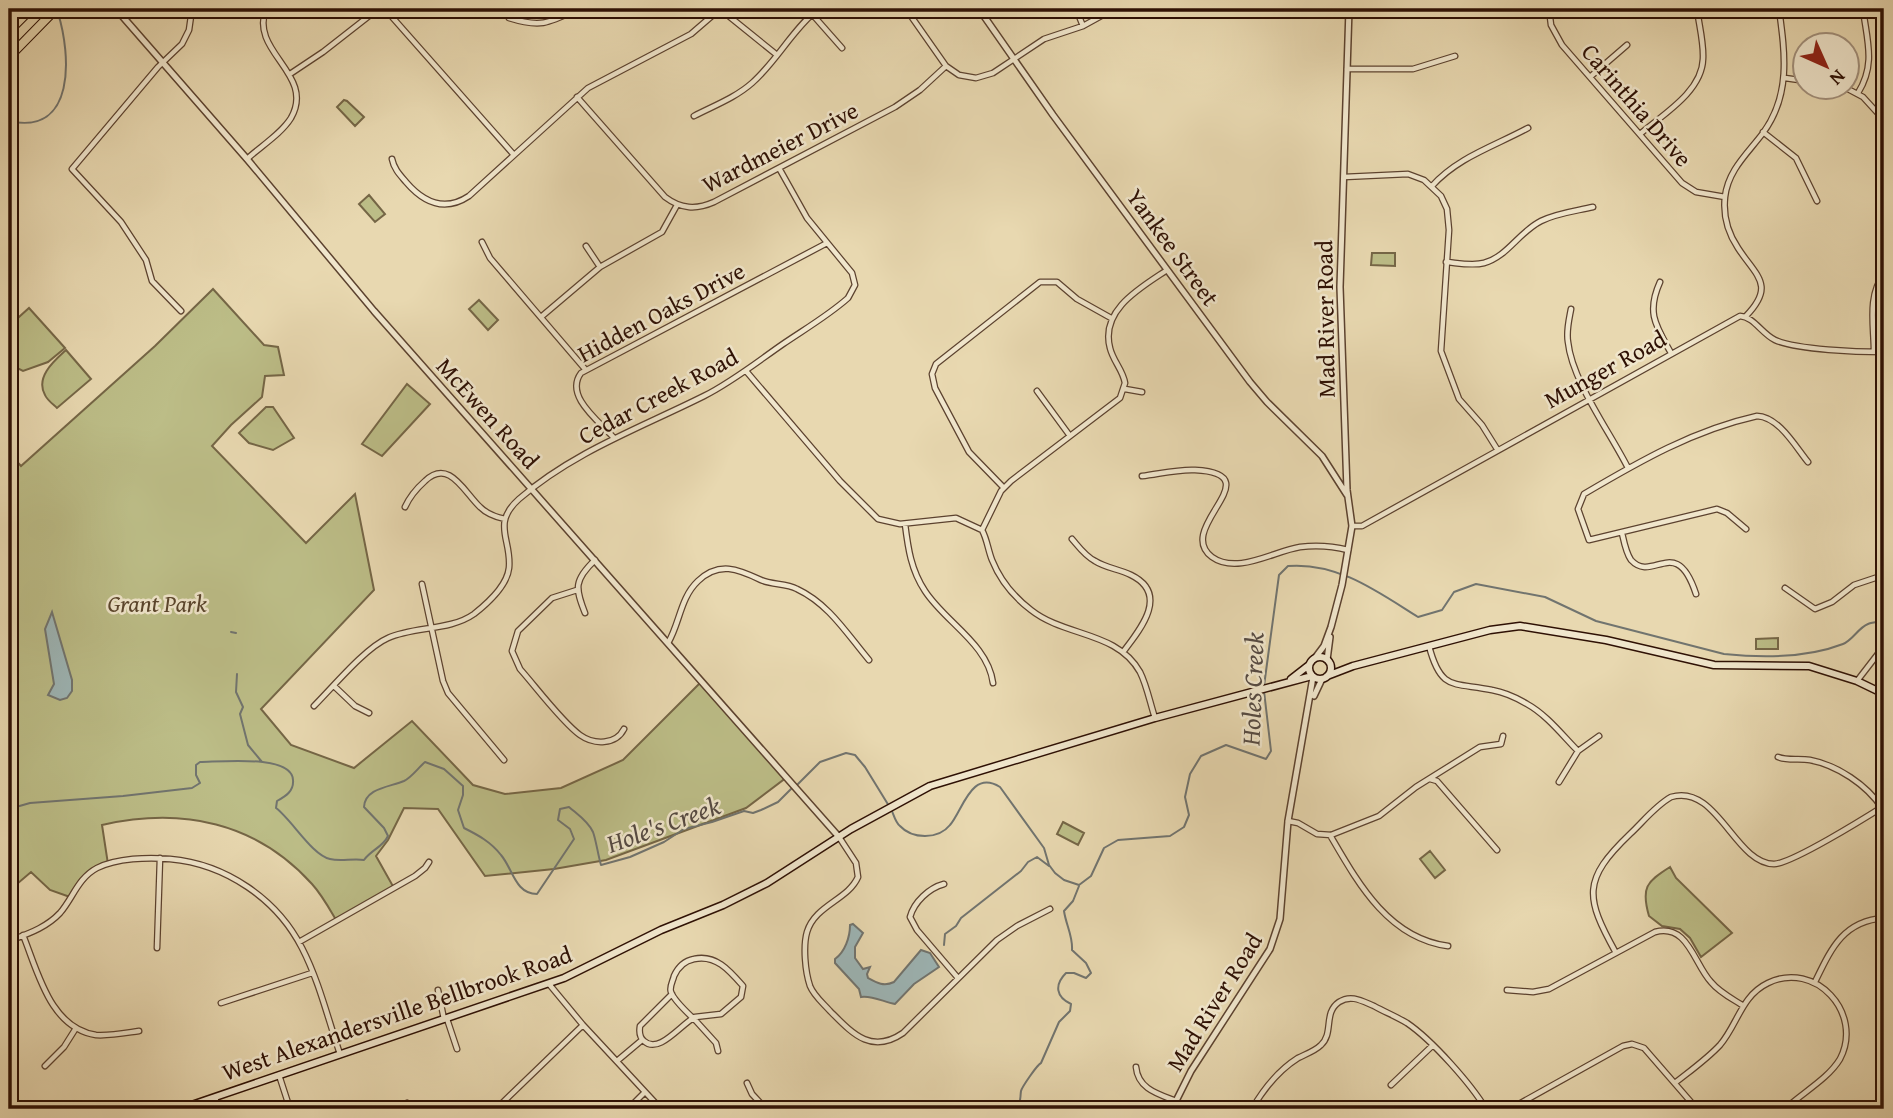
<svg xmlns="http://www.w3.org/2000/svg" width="1893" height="1118" viewBox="0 0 1893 1118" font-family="'Gentium Book Plus',serif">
<rect width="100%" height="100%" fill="#e8d8b0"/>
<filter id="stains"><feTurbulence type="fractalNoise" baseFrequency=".00286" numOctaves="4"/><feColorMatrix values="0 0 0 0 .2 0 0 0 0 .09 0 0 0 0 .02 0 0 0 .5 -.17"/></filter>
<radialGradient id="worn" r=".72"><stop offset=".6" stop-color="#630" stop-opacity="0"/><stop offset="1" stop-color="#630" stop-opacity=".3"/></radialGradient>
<path fill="#bcbd87" stroke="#756646" stroke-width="2" d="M344,100L347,101L364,117L355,126L337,107Z
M369,195L385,214L375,222L359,204Z
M1372,253H1395V266L1371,265Z
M213,289L264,345L278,347L284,375L265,376L262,397L231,425L212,446L306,543L355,494L374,590L261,709L291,745L354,768L412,721L473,785L505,794L561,788L623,760L702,681L787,777L746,808L606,860L554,869L485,876L438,809L404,808L388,840L376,856L394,888L336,920C329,908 322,895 312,884C256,822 182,807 102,825L108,864L95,869L70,897L50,890L31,872L17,884L9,888V453L21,466L155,346Z
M479,300L498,320L488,330L469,309Z
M29,308L65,348L48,362L23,371L9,364V326Z
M66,350L91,379L57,408C54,405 47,400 45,395C35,377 54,361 66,350Z
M407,384L430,404L382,456L362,444Z
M266,407H273L294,438L273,450L249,443L239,433Z
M1778,638V649H1756V639Z
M1063,822L1084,833L1078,845L1057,834Z
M1430,851L1445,870L1435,878L1420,859Z
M1670,867L1676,878L1732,933L1701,957L1690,938L1680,929L1662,926L1649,916C1641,888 1646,882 1670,867Z"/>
<path fill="#9db6b7" stroke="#71746f" stroke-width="2" d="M52,612L72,680V691L67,698L60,700L48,695L54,684L45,629Z
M853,924L863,933L855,947V958L863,969L870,967L867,974L868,978C877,983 884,987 894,982L921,950L930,953L939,967L914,984L895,1004C884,1002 871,995 861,997L859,989L835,963V959C845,952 850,937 850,925Z"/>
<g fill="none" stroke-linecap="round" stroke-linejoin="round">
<path stroke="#71746f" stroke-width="2" d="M9,121C76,136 71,55 58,13
M231,632L236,633
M237,674L236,692L243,707L240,714L248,745L262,762
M1264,686L1279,575L1288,566C1338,562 1378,592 1418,617L1442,610L1454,592L1476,584L1545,597L1596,621L1724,654C1762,658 1807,658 1843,644C1853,640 1858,628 1868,624C1873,622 1879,622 1884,621
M797,785L820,762L846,753L855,755L865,767L889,806
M9,809L30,803L123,796L192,788L200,783L196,775V765L200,762C219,762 292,754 293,780C294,791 286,796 277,801L276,808C292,820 312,855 330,859C341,862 352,858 364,860C371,850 383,847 388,836L384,828L364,807C365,788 390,787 404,781C412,777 418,768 425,762L444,769L463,786V795L458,810L464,828C478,835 491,842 501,855C513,869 515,894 537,894L574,839L570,829L558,820L560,809L569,807C577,814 588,821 593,832C596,840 598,855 601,865L630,857L664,842L684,829L712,822L744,811L753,813L761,810L778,802L792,788
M892,811C894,816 896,823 900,826C912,839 938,840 950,825C963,810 971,769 1000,787L1044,848L1049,865L1055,873L1064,880L1079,885L1091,876L1104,848L1118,840L1170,836L1184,827L1189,815L1185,797L1190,774L1201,756L1226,745L1266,759L1271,751L1264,691
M944,945L945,934L956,926L961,918L1021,871L1028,862L1037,857L1049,866
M971,1109L981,1103L1008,1109
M1014,1109L1018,1108C1021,1101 1020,1098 1021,1091C1022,1087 1037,1065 1041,1063L1059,1022L1070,1011L1071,1004C1056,997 1054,985 1066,973H1074L1086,978L1091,973L1086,963L1072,950C1073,936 1066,925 1064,911L1073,901L1079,886"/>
<g stroke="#5c422f" stroke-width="7">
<path id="minor" d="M385,9L514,155
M720,9L777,55
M906,9L946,66L959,75L976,78L993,73L1044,39L1083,26L1114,9
M1076,9L1083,26
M1549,9L1551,25L1562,45L1682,183L1696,192L1725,197
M812,14L842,48
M509,18C541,28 549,23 578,9
M1347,69H1413L1455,56
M290,74L323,52L378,9
M1590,77L1627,45
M1785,78L1806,81
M1846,88L1863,97L1884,120
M1858,93C1876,64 1867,41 1863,9
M577,97L665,197C681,209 696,210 714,202L895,107L920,90L946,66
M694,116C713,106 735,98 752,83C777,61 792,30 818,9
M1763,132L1796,158L1817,201
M1640,134C1662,115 1702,92 1703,59C1704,43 1699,25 1697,9
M247,159C261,146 281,134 291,118C316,74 249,52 266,9
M392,159C394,169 400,175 406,182C424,203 445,212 469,196L588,88L691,34L720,9
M1344,177L1408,174L1424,180L1441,196L1447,209L1449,230L1441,351L1459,399L1482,425L1497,449
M1432,186C1458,157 1495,146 1528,128
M482,242L490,258L585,369
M586,246L600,267
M1446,262C1458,263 1472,266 1484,263C1507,257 1519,232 1541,221C1557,213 1576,211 1593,207
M1660,282C1646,313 1656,326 1671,353
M1571,309C1569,320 1566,331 1568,342C1572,381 1610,432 1628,468
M181,311L152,281L146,260L121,222L72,169L158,67L182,44L189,30L192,9
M1746,316C1776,285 1756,276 1738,248C1728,233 1723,215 1725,197C1728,170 1748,153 1763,133C1791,95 1785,53 1779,9
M541,317L600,267L662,232L677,205
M1874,352C1874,326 1867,296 1884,274
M746,371L840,481L878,519L900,524L956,518L982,530C987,539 988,550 992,560C1000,580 1014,597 1031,610C1065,637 1117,631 1140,672C1147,686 1150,703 1155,718
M1125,389L1142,392
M1037,391L1070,436
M614,438C599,421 564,396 581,373L827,243
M1142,476C1159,474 1178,469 1195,470C1274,474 1173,528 1212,557C1237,575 1274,551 1300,547C1317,545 1332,546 1348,550
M1004,488L969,452L935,388L932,374L936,364L1040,282H1057L1077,299L1111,318
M405,507C410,496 416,489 425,481C449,458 464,492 480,507C487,514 495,517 505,519
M905,524C908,548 911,570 925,591C945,622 988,644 993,683
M1352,526H1362L1740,316C1754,317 1762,334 1775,340C1797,350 1859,352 1884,352
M1746,529L1727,513L1717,509L1589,540L1578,509L1584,494C1640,461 1694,430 1757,416C1779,417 1795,446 1808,462
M982,530L1001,491L1011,481L1120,398L1125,383C1123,370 1113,361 1110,348C1100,310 1140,288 1167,270
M1622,533C1624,542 1626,553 1631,560C1653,584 1676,533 1696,594
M1072,539C1079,547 1085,556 1095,561C1106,568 1119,569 1131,575C1170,594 1140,630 1123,652
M422,584L443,681L448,693L504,760
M1785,588L1815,609L1832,602L1854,585L1884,575
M577,590L552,598L518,631L512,651L520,669C536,687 562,722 580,735C594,745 616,745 624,729
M585,613C575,588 574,580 595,560
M668,643C680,623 680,598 698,581C719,561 738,569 761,580C772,585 786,583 797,589C829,604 847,634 869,660
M1429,646C1441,692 1454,682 1492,690C1503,692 1517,698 1527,704C1547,715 1563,736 1578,751
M1857,681L1884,646
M334,686L355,706L369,713
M314,706C333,687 365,648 388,638C414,626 450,631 474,614C488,603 507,586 509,568C512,540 491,524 519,499C573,452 640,428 704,396C732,382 757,362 783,344C805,329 829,315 848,298L855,285L852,273L807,218L779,168
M1778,757C1788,761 1799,758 1810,760C1837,765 1867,785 1882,808
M1430,779L1437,781L1497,850
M1559,782L1578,751L1599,736
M1288,821L1298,823L1317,834L1331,835L1379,816L1416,787L1480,747L1501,744L1503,736
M1330,835C1358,883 1388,938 1448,946
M839,837L856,863L858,877C848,900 815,905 807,932C803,946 805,971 810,986C814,996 823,1003 830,1011C852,1033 871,1055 903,1033L997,940L1017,926L1050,909
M944,884C929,888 914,902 910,917L917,930L958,978
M23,935C38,972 50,1028 96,1035C110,1036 125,1033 139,1031
M9,941C27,934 46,928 60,913C73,898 78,878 97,868C117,858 148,857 170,859C226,864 277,899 302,948C319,981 328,1019 340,1054
M299,942L415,876L425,868L429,862
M157,948L160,858
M1616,953C1585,897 1582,880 1630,834C1643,822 1655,806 1671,797C1717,783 1735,864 1774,864C1791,864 1865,818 1884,806
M1815,982C1831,949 1843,921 1884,918
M549,984L583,1025L661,1109
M438,990L444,1019
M1507,990L1533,992L1549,989L1655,932C1688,923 1694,964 1711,982C1719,992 1731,998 1742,1005
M672,994L640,1026C639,1032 639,1037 644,1041C659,1055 681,1024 695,1017L721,1014L741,997L743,986C730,971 716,954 694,959C684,961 678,967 674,976C673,981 669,987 671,992C674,1001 689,1014 696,1021L716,1043L718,1051
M221,1003L312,973
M447,1019L457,1049
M617,1061L642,1040
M45,1066L64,1047L76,1028
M1136,1067C1138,1089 1158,1094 1176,1101
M279,1075L290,1109
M747,1083L752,1094L766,1109
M1675,1083C1690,1071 1707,1059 1720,1045C1738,1024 1741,996 1768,983C1815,960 1864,1013 1840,1059C1828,1079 1802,1093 1785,1109
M1391,1085L1432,1046
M215,1098L219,1109
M398,1109L407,1103
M496,1109L583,1025
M628,1109L645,1092
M1252,1109C1263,1090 1279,1070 1298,1058C1306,1054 1315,1051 1321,1045C1334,1033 1323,1013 1339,1002C1351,994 1362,1001 1374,1006C1385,1012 1397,1017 1407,1023C1432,1040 1471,1084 1486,1109
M1510,1109L1623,1046L1632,1044L1644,1048L1697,1109"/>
</g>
<g stroke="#5c422f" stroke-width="8">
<path id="tertiary" d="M116,9L247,159L374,311L839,837
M979,9L1053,115L1250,382L1267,402L1322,456L1347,495
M1315,658L1324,646L1331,627L1342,585L1352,526L1347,490L1340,287L1349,9
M1327,660L1330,637
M1314,696L1322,679
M1172,1109L1191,1071L1270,949L1280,919L1288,821L1313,677"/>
</g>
<g stroke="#2e1004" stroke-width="9">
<path id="secondary" d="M1309 668a11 11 0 1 1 22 0a11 11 0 1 1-22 0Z
M1327,676L1353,666L1490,630L1520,626L1606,640L1714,665L1809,666L1857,681L1884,694
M1291,679L1309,665
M180,1109L564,978L661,930L723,905L767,883L851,829L930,786L1155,718L1312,676"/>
</g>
<g stroke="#2e1004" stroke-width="10">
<path id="motorway" d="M9,31L31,9
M9,57L56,9"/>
</g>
<use href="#minor" stroke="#f0e6cc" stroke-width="4.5"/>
<use href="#tertiary" stroke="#f0e6cc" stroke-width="5"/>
<use href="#secondary" stroke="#f0e6cc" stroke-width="6"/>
<use href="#motorway" stroke="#e8d8b0" stroke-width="8"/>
</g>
<g text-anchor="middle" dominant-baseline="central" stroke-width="5" stroke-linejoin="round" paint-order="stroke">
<g font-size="24" fill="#2e1004" stroke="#f0e6cc">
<text transform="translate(1637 105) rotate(49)">Carinthia Drive</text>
<text transform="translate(780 147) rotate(-27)">Wardmeier Drive</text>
<text transform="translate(1173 247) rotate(54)">Yankee Street</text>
<text transform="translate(661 312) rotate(-28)">Hidden Oaks Drive</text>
<text transform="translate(1325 319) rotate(-91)">Mad River Road</text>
<text transform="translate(1605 369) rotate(-29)">Munger Road</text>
<text transform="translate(658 396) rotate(-28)">Cedar Creek Road</text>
<text transform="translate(488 413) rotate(48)">McEwen Road</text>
<text transform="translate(1214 1002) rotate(-58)">Mad River Road</text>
<text transform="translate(397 1013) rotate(-19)">West Alexandersville Bellbrook Road</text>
</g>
<g font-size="24" font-style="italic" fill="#59442b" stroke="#f0e6cc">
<text x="157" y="603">Grant Park</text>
</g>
<g font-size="26" font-style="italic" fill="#554a43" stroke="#f0e6cc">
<text transform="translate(1252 689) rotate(-88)">Holes Creek</text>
<text transform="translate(663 824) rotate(-20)">Hole's Creek</text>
</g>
</g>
<rect width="1893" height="1118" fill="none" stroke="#e8d8b0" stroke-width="35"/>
<rect x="10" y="10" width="1872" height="1097" fill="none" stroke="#2e1004" stroke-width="3.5"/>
<rect x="18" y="18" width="1858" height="1083" fill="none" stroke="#2e1004" stroke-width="2"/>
<g transform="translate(1826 66) rotate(135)"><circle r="33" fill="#f0e6cc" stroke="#a2907c" stroke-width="2"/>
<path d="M0-5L12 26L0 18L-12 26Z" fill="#8f2418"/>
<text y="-10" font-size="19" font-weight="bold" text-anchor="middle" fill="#2e1004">N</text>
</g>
<rect width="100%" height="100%" filter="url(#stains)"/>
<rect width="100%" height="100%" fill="url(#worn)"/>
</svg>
